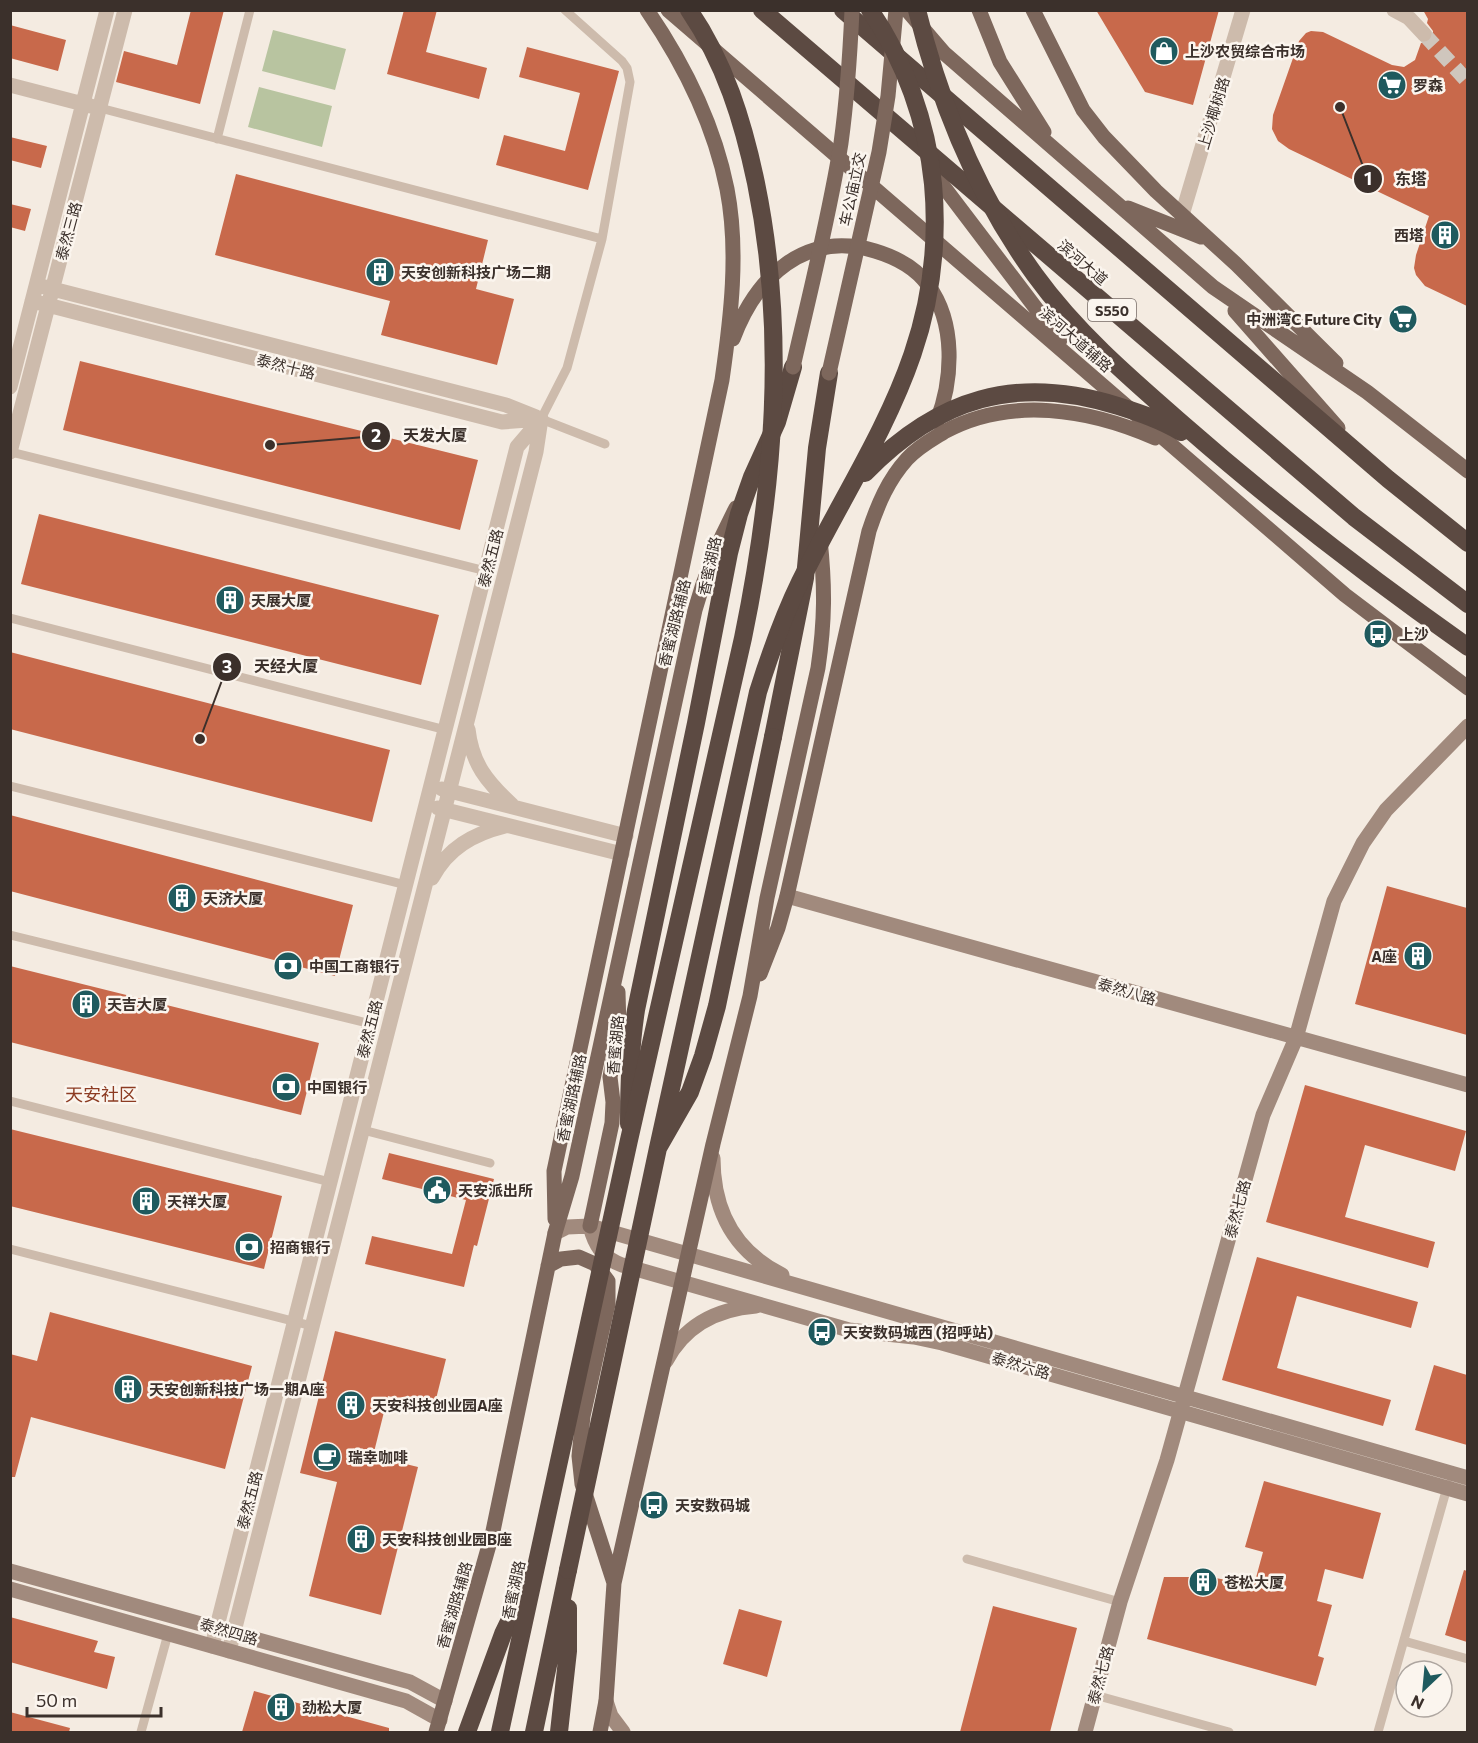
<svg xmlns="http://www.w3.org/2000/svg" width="1478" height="1743" viewBox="0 0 1478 1743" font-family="Commissioner,'Noto Sans SC',sans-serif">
<rect width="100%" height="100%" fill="#f4ebe1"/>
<path fill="#b8c4a0" d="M273,30L346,49L335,90L262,71Z
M259,87L332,106L322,147L248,127Z"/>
<path fill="#c8694b" d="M191,10H224L200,104L116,82L124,51L177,65Z
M404,10H437L426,52L487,68L479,99L387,74Z
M1096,10H1219L1193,105L1145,92Z
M1423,10H1467V306L1425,286L1416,275L1414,268L1416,255L1429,216L1289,149L1278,141L1272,129L1273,115L1299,41L1306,33L1311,31L1323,32L1392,65L1404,67L1415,60L1421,43H1427L1433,37V31L1427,23L1428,19Z
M10,25L66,40L58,71L10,58Z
M527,47L619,71L588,190L496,165L504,135L565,151L580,93L519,77Z
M10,137L47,146L41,168L10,160Z
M236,174L488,240L476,289L514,299L497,365L381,335L390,301L215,255Z
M10,204L31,209L25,231L10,227Z
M80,361L478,460L460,530L63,430Z
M39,514L439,615L421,685L21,584Z
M10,652L390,750L372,822L10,729Z
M10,815L353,905L335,976L10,891Z
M1387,886L1467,908V1035L1355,1004Z
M10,966L319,1043L301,1115L10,1042Z
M1305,1085L1466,1131L1455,1171L1365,1145L1345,1217L1435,1242L1428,1268L1266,1222Z
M10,1129L282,1196L264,1269L10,1206Z
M389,1153L494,1179L477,1246L474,1245L464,1287L365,1264L372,1236L452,1254L466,1200L382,1179Z
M1257,1257L1418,1302L1411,1328L1297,1296L1277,1368L1391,1400L1383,1426L1222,1380Z
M50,1312L252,1366L225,1469L31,1417L15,1477H10V1354L37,1361Z
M335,1331L446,1359L434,1407L388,1396L373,1456L418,1467L381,1615L309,1596L337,1482L300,1473Z
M1434,1365L1467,1375V1445L1415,1430Z
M1264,1481L1381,1513L1363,1579L1325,1569L1317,1601L1332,1605L1318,1656L1324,1658L1316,1686L1147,1639L1164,1577H1210L1254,1585L1263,1552L1245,1547Z
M1464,1570L1467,1571V1642L1445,1635Z
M993,1606L1077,1628L1050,1732H960Z
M739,1609L782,1621L767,1677L723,1664Z
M10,1617L98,1641L94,1652L115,1657L107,1689L10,1662Z
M254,1691L389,1728V1732H242Z
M10,1712L70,1728L69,1732H10Z"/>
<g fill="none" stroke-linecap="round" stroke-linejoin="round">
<path stroke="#cfc6bd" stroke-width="15" stroke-dasharray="15 8" stroke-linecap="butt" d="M1424,34L1468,82"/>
<path stroke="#cdbbac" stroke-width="9" d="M565,10L622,61L627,68L630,82L602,239L567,368L541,419L605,444
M100,108L602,239
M217,139L250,10
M11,452L486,571
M10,618L446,730
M10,786L406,885
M10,935L371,1024
M10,1101L330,1182
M363,1130L490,1163
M10,1249L312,1326
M967,1559L1120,1602
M1404,1641L1468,1659
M1095,1695L1229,1732
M141,1732L168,1634
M1378,1732L1448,1484"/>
<path stroke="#cdbbac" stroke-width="15" d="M1394,10L1409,18L1424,34
M10,85L91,106
M1182,215L1243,10
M37,285L506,405L536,417
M32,301L502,422L541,419
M10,387L107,10
M10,452L125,10
M468,729C472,764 487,782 512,805
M442,789L626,836
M438,808L622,854
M432,878C448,848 473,834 505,826
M212,1646L517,447L541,419
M229,1651L536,452L541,419"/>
<path stroke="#a18a7d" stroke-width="15" d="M787,896L1468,1085
M713,1158C713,1210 734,1251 782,1275
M590,1226C595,1246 603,1258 622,1265L849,1330L914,1337L942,1343L1468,1494
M555,1233L567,1227L590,1226L1468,1478
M666,1361C685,1325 717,1309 756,1306
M10,1571L410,1682L445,1701
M10,1589L406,1701L440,1720
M606,1701L611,1716L623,1732
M1085,1732L1120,1602L1167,1460L1263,1115L1296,1038L1334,901L1363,843L1386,810L1468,726"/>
<path stroke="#7d675c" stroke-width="15" d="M668,10L1345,595L1468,688
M907,10L944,53L967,73L1213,287L1367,392L1468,471
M979,10L1000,62L1044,132
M1033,10L1083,110L1104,137L1156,191L1236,264L1336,363
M931,170L1060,340
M1128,208L1201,237
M1235,311L1338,428
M733,339C756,277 805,230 875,251C895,257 916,268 928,285C956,323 953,379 937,421
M760,974L778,928L787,896L869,531C878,504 888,480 907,459C918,447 931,440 944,432C1010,396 1089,409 1155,438
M555,1219L554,1171L722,380C731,317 739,251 727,189C714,124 684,64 647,10
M590,1226L612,1123L613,1102L610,1077L619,1029L618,992
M548,1266L561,1259L579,1257L595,1264L608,1281V1304L583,1416L579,1456L582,1484L614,1583
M436,1732L493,1531L555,1233L572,1176L695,610C705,574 718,542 736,508
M600,1732L606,1701L614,1583L713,1144L750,996L767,898L818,668C825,620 825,587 820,539"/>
<path stroke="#5c4a42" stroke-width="18" d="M762,10L1354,517L1468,604
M843,10L1388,479L1468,543
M773,737L805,578L817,448L829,373
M629,1124C629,1085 630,1048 636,1010L696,723L729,553L739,514L752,477L777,422L793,367
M467,1732L503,1634L530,1578
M534,1732L568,1570
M559,1732L568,1651V1608"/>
<path stroke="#7d675c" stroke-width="15" d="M793,367C810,292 829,218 841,143C847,99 850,55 852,10
M829,373L879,152L888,96L896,10"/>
<path stroke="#5c4a42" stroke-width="18" d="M917,10C940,104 978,196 1035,275C1077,333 1131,379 1185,426C1275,505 1370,578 1468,647
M865,473C938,398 1016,374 1118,406C1140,413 1161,420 1181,432
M658,1148L758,692C770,654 783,617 800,582C868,445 948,347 933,184C927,123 905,61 870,10
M568,1570L658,1148L690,1092L703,1056L717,1006L773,737
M500,1732L629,1140L743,638C774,487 787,334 756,183C743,121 725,63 689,10"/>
</g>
<defs>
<g id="shop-disc" transform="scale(1.5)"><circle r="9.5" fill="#1f5a5e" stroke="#fbf5ee"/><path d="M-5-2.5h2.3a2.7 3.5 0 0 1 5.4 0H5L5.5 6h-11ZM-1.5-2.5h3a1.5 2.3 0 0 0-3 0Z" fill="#fff"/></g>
<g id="supermarket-disc" transform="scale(1.5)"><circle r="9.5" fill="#1f5a5e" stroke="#fbf5ee"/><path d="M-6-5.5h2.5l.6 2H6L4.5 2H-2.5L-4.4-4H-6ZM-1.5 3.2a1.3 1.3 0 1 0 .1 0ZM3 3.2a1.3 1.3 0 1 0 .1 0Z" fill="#fff"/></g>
<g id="building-disc" transform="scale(1.5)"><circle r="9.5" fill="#1f5a5e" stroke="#fbf5ee"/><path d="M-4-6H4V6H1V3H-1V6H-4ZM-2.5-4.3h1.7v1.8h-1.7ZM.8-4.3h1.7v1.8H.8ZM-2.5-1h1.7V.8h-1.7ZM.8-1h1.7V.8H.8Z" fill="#fff"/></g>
<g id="bus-disc" transform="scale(1.5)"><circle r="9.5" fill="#1f5a5e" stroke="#fbf5ee"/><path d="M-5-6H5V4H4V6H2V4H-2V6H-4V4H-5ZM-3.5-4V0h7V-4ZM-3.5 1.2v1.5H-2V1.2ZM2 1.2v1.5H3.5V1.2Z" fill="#fff"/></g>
<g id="bank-disc" transform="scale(1.5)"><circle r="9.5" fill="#1f5a5e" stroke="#fbf5ee"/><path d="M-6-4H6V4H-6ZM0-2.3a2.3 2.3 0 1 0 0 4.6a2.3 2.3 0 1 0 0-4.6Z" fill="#fff"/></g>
<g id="civic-disc" transform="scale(1.5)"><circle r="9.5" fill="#1f5a5e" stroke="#fbf5ee"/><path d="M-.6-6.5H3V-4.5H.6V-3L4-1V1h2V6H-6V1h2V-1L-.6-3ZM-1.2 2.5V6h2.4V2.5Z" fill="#fff"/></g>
<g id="cafe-disc" transform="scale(1.5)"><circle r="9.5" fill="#1f5a5e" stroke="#fbf5ee"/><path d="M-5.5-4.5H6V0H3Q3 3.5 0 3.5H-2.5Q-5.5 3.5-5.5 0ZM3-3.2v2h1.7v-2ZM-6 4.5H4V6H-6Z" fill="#fff"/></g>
</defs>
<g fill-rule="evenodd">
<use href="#shop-disc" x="1164" y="51"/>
<use href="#supermarket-disc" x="1392" y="85"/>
<use href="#building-disc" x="1445" y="235"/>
<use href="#building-disc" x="380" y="272"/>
<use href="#supermarket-disc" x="1403" y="319"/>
<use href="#building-disc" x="230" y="600"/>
<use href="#bus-disc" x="1378" y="634"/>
<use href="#building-disc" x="182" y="898"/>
<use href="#building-disc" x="1418" y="956"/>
<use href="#bank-disc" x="288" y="966"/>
<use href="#building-disc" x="86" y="1004"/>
<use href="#bank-disc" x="286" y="1087"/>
<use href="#civic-disc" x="437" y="1190"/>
<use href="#building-disc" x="146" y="1201"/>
<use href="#bank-disc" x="249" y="1247"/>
<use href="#bus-disc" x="822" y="1332"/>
<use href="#building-disc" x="128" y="1389"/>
<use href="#building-disc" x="351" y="1405"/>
<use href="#cafe-disc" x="327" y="1457"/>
<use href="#bus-disc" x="654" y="1505"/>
<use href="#building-disc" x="361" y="1539"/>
<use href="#building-disc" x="1203" y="1582"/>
<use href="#building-disc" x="281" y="1707"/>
</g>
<g text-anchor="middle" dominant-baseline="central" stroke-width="5" stroke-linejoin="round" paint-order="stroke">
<rect fill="#fbf5ee" stroke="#756b66" stroke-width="1.5" x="1088" y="299" width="48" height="22" rx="4.5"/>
<g font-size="14" font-weight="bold" fill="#3b302b">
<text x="1112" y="310">S550</text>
</g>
<g font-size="15" font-weight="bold" fill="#3b302b" stroke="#fbf5ee" text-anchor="start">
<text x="1185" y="51">上沙农贸综合市场</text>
<text x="1413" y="85">罗森</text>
<text x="1424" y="235" text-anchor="end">西塔</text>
<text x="401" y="272">天安创新科技广场二期</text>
<text x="1382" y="319" text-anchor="end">中洲湾C Future City</text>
<text x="251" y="600">天展大厦</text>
<text x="1399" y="634">上沙</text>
<text x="203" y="898">天济大厦</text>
<text x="1397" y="956" text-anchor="end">A座</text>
<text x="309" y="966">中国工商银行</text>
<text x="107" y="1004">天吉大厦</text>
<text x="307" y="1087">中国银行</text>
<text x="458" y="1190">天安派出所</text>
<text x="167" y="1201">天祥大厦</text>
<text x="270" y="1247">招商银行</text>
<text x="843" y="1332">天安数码城西 (招呼站)</text>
<text x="149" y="1389">天安创新科技广场一期A座</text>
<text x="372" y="1405">天安科技创业园A座</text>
<text x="348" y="1457">瑞幸咖啡</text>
<text x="675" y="1505">天安数码城</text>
<text x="382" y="1539">天安科技创业园B座</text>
<text x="1224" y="1582">苍松大厦</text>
<text x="302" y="1707">劲松大厦</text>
</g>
<g font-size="15" fill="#3b302b" stroke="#fbf5ee">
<text transform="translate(1213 113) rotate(-73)">上沙椰树路</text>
<text transform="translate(852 189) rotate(-78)">车公庙立交</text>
<text transform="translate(68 231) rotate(-75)">泰然三路</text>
<text transform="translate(1083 262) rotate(41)">滨河大道</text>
<text transform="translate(1076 339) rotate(41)">滨河大道辅路</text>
<text transform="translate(286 366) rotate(14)">泰然十路</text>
<text transform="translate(490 558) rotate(-76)">泰然五路</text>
<text transform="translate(709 566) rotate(-78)">香蜜湖路</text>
<text transform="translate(674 623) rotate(-76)">香蜜湖路辅路</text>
<text transform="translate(1127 991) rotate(16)">泰然八路</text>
<text transform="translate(369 1029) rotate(-76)">泰然五路</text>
<text transform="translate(615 1045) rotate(-85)">香蜜湖路</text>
<text transform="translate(571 1098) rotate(-78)">香蜜湖路辅路</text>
<text transform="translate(1237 1209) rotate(-75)">泰然七路</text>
<text transform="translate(1021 1365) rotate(16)">泰然六路</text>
<text transform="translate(249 1500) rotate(-76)">泰然五路</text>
<text transform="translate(513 1590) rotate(-78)">香蜜湖路</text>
<text transform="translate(454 1605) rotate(-74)">香蜜湖路辅路</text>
<text transform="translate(229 1631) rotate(16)">泰然四路</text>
<text transform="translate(1100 1675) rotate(-75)">泰然七路</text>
</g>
<g font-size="18" fill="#8c3b22" stroke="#fbf5ee">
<text x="101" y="1094">天安社区</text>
</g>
</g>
<path fill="none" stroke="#3b302b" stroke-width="2" d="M1340 107L1368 179M270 445L376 436M200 739L227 667"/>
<g fill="#3b302b" stroke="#fbf5ee" stroke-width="2">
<circle cx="1340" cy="107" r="6"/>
<circle cx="270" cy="445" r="6"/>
<circle cx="200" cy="739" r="6"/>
<circle cx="1368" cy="179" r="15"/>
<circle cx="376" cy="436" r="15"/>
<circle cx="227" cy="667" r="15"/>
</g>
<g font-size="18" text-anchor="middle" font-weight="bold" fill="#fff">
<text x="1368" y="185">1</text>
<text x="376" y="442">2</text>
<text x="227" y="673">3</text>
</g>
<g font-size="16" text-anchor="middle" font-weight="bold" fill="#3b302b" stroke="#fbf5ee" stroke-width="5" stroke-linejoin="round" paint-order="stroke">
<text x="1411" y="185">东塔</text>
<text x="435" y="441">天发大厦</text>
<text x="286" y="672">天经大厦</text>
</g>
<rect width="1478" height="1743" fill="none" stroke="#3b302b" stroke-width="24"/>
<g transform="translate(1424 1689) rotate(206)"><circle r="28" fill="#fbf5ee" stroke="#aea6a0" stroke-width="1.5"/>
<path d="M0-4.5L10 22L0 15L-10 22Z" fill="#1f5a5e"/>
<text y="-9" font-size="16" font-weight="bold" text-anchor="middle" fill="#3b302b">N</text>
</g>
<path d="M27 1707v9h134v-9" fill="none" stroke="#3b302b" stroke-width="3"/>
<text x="36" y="1707" font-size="18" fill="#3b302b" stroke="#fbf5ee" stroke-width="4.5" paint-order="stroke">50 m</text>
</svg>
